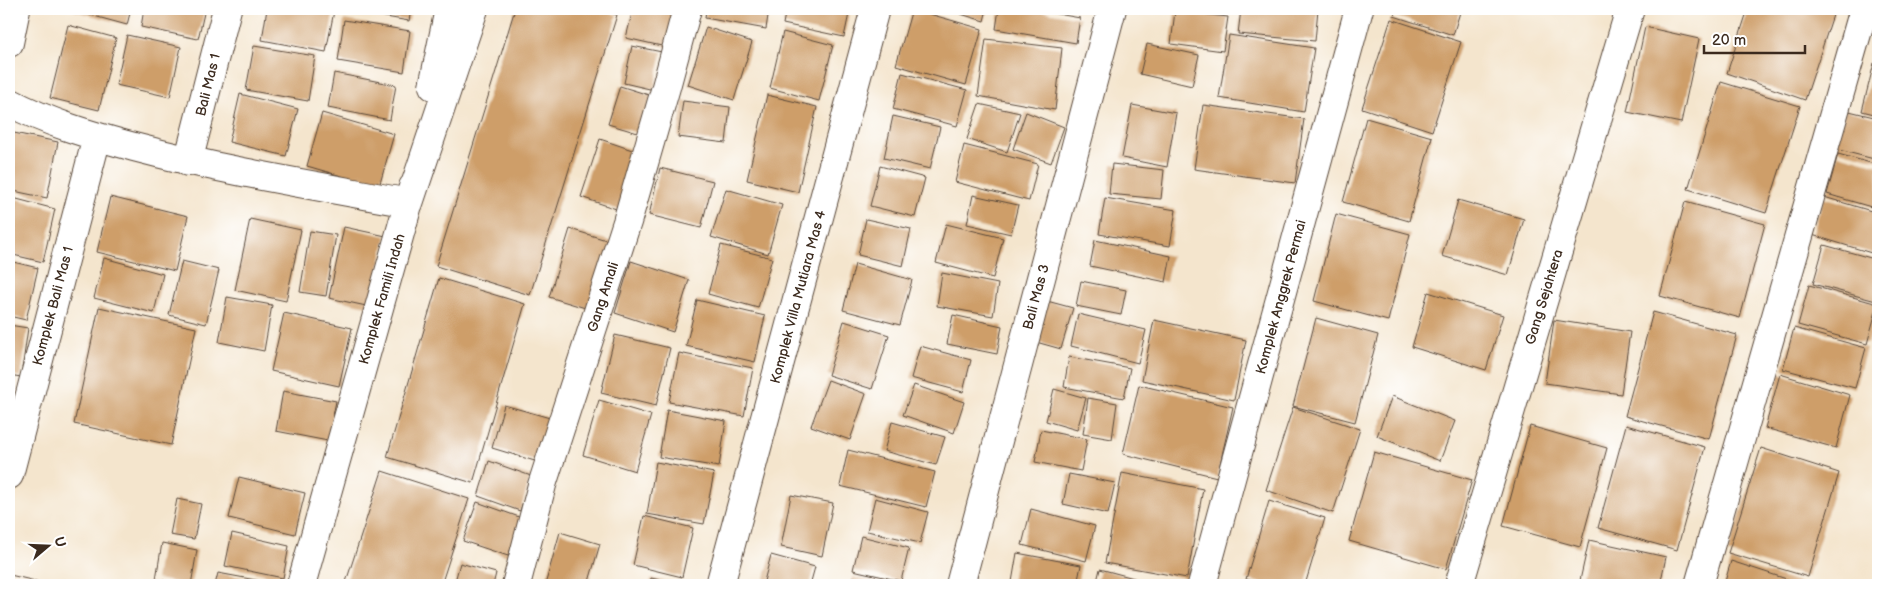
<svg xmlns="http://www.w3.org/2000/svg" width="1887" height="594" viewBox="0 0 1887 594" font-family="'Balsamiq Sans',sans-serif">
<rect width="100%" height="100%" fill="#fff"/>
<filter id="ink" filterUnits="userSpaceOnUse"><feTurbulence type="fractalNoise" baseFrequency=".02" numOctaves="2"/><feDisplacementMap in="SourceGraphic" scale="10" xChannelSelector="R" yChannelSelector="G"/><feConvolveMatrix kernelMatrix="1 2 1 2 8 2 1 2 1" color-interpolation-filters="sRGB"/></filter>
<filter id="wash" filterUnits="userSpaceOnUse"><feTurbulence type="fractalNoise" baseFrequency=".0096" numOctaves="4" result="noise"/><feDisplacementMap in="SourceGraphic" scale="20" xChannelSelector="R" yChannelSelector="G"/><feGaussianBlur stdDeviation="1.12" result="paint"/><feColorMatrix in="noise" values="0 0 0 0 0 0 0 0 0 0 0 0 0 0 0 0 0 1.4 0 .05"/><feComposite in="paint" operator="in"/></filter>
<g filter="url(#wash)">
<rect width="100%" height="100%" fill="#f4e5cd"/>
<g id="blocks">
<path fill="#ce9e69" d="M68,9H131L127,25Z
M144,9H205L198,39L141,27Z
M267,9H321L334,11L326,52L262,40Z
M339,9H411L409,21Z
M515,9H598L617,15L530,295L436,266Z
M633,9H684L675,49L626,38Z
M706,9H769L766,29L705,18Z
M786,9H850L844,37L783,24Z
M912,9L982,29L966,85L896,65Z
M944,9H987L984,21Z
M999,9H1030L1080,18L1076,43L996,29Z
M1202,9H1232V13Z
M1241,9H1318L1315,41L1238,34Z
M1396,9H1461L1453,35L1394,16Z
M1748,9H1835L1805,100L1727,73Z
M1175,11L1228,17L1223,51L1171,44Z
M1391,19L1461,42L1432,131L1362,108Z
M344,20L410,31L404,72L338,61Z
M68,25L116,38L99,110L50,98Z
M706,27L752,42L734,100L688,85Z
M1645,27L1699,39L1681,123L1627,112Z
M783,32L833,45L819,101L770,88Z
M127,35L181,47L170,97L116,85Z
M1229,35L1314,48L1304,112L1219,98Z
M986,39L1062,48L1055,110L978,96Z
M1147,44L1199,55L1192,86L1140,74Z
M254,46L315,56L308,101L246,90Z
M632,46L662,52L654,90L624,83Z
M1874,63L1878,65V115L1862,111Z
M334,73L396,85L390,120L328,108Z
M902,73L967,90L957,126L893,109Z
M1721,82L1800,106L1766,213L1688,189Z
M620,86L652,96L641,134L608,124Z
M240,94L298,109L286,156L229,142Z
M767,95L817,107L798,192L747,180Z
M683,101L730,107L726,143L678,137Z
M979,104L1020,113L1007,152L967,139Z
M1132,105L1176,113L1167,167L1122,158Z
M1203,105L1304,119L1295,183L1194,169Z
M1845,110L1878,118V160L1835,149Z
M1026,112L1064,127L1051,163L1013,149Z
M322,113L394,134L379,187L307,166Z
M893,116L940,127L930,169L884,158Z
M1366,118L1432,137L1409,221L1343,202Z
M9,132L58,142L47,198L9,190Z
M600,139L644,154L625,212L581,197Z
M964,145L1038,164L1029,201L955,182Z
M1838,154L1878,165V209L1827,194Z
M1112,164L1164,170L1161,199L1109,194Z
M880,166L925,178L915,217L870,206Z
M660,168L713,181L701,228L649,215Z
M726,189L782,205L768,254L711,237Z
M973,195L1018,205L1011,234L967,224Z
M9,197L55,209L43,262L9,254Z
M110,197L188,216L175,271L97,252Z
M1824,197L1878,213V255L1812,235Z
M1105,198L1176,210L1170,246L1099,234Z
M1458,200L1524,219L1508,275L1442,256Z
M1685,202L1765,224L1740,318L1660,296Z
M1336,214L1410,234L1388,321L1314,301Z
M250,219L301,230L286,301L235,290Z
M866,219L911,229L903,266L858,255Z
M946,224L1003,238L993,278L936,263Z
M344,227L386,236L371,307L329,298Z
M570,229L613,242L592,310L549,297Z
M310,231L336,235L326,296L300,292Z
M1095,240L1171,256L1166,282L1090,266Z
M721,245L772,258L758,308L708,294Z
M1824,245L1878,260V293L1876,301L1813,284Z
M104,258L163,274L154,313L94,298Z
M9,261L38,268L26,320L9,316Z
M182,261L219,270L206,324L169,315Z
M631,261L689,280L673,332L615,313Z
M855,264L912,280L900,325L843,310Z
M942,273L998,284L993,316L937,306Z
M439,278L525,304L473,483L387,457Z
M1081,281L1126,290L1121,315L1076,306Z
M1809,285L1878,304L1867,344L1798,325Z
M1428,292L1503,315L1486,370L1412,347Z
M227,297L272,305L264,351L219,342Z
M697,300L765,316L755,362L686,346Z
M1047,301L1073,308L1061,349L1036,342Z
M99,307L196,328L171,445L74,424Z
M1653,312L1737,335L1709,439L1625,416Z
M284,313L352,328L339,386L271,371Z
M1078,314L1146,330L1138,363L1071,346Z
M953,315L1002,326L997,354L947,344Z
M1316,318L1378,335L1355,422L1293,406Z
M1154,320L1246,340L1234,400L1142,380Z
M1554,320L1630,332L1621,394L1545,383Z
M844,321L889,335L872,389L828,375Z
M9,325L28,328L21,377L9,375Z
M1794,328L1866,348L1855,388L1783,369Z
M615,335L670,348L656,406L601,393Z
M920,346L971,360L963,392L911,378Z
M679,353L753,368L744,416L669,402Z
M1069,357L1130,368L1124,398L1064,387Z
M1780,374L1850,395L1836,448L1765,428Z
M828,380L866,394L850,440L811,426Z
M914,385L964,402L954,433L903,415Z
M1139,385L1233,407L1217,477L1123,454Z
M1054,389L1086,398L1077,430L1046,421Z
M283,391L336,401L328,441L276,431Z
M1392,396L1455,421L1440,461L1377,436Z
M1088,398L1117,403L1112,439L1083,434Z
M599,400L651,415L635,471L583,455Z
M504,405L550,418L538,462L492,448Z
M1293,407L1360,429L1333,513L1266,490Z
M667,410L726,421L719,467L659,457Z
M892,422L945,437L936,465L884,451Z
M1626,425L1705,447L1677,550L1598,528Z
M1530,426L1607,448L1580,547L1503,526Z
M1041,430L1087,439L1081,471L1035,462Z
M1761,448L1839,473L1808,577L1728,553Z
M848,450L935,472L926,507L840,486Z
M1374,452L1472,480L1446,569L1349,541Z
M489,461L531,476L520,511L478,496Z
M656,462L714,473L704,524L647,514Z
M382,471L469,499L441,585H345Z
M1122,473L1203,489L1187,578L1105,563Z
M1069,474L1115,483L1108,514L1063,504Z
M239,477L305,493L295,534L229,518Z
M791,495L833,503L822,556L781,547Z
M875,498L928,512L920,543L867,531Z
M177,499L201,504L194,539L170,535Z
M1269,501L1325,518L1305,585H1267L1246,579Z
M477,502L522,518L508,556L463,541Z
M1031,509L1095,526L1086,561L1022,545Z
M644,516L693,528L682,577L633,565Z
M560,532L600,544L588,585H545Z
M232,533L289,546L283,578L225,566Z
M861,536L909,548L901,581L853,570Z
M1589,540L1666,557L1660,585H1579Z
M162,543L197,550L191,585L156,579Z
M1017,553L1081,565L1077,585H1026L1012,582Z
M771,555L815,567L810,585H763Z
M1731,561L1805,585H1724Z
M460,563L496,573L493,585H454Z
M1100,569L1160,585H1096Z
M218,573L261,581V585H215Z
M10,575L44,583L43,585H9Z
M853,577L891,584V585H852Z
M651,578L678,584V585H650Z"/>
</g>
</g>
<g filter="url(#ink)">
<use href="#blocks" fill-opacity="0" stroke="#574638" stroke-width="1"/>
<g fill="none" stroke-linecap="round" stroke-linejoin="round">
<g stroke="#574638" stroke-width="30">
<path id="minor" d="M9,43L16,9
M433,86L449,9
M9,102C49,123 90,135 134,147C224,171 317,186 409,203L474,9
M188,162L227,9
M9,475L97,137
M301,585L413,187
M516,585L542,485L627,222L666,87L687,9
M720,585L875,9
M960,585L1112,9
M1202,585L1359,9
M1459,585L1630,9
M1699,585L1864,9"/>
</g>
<use href="#minor" stroke="#fff" stroke-width="28"/>
</g>
</g>
<g text-anchor="middle" dominant-baseline="central" stroke-width="4.5" stroke-linejoin="round" paint-order="stroke">
<g font-size="14" fill="#3b2a1e" stroke="#fff">
<text transform="translate(208 85) rotate(-76)">Bali Mas 1</text>
<text transform="translate(603 297) rotate(-72)">Gang Amali</text>
<text transform="translate(798 297) rotate(-75)">Komplek Villa Mutiara Mas 4</text>
<text transform="translate(1036 297) rotate(-75)">Bali Mas 3</text>
<text transform="translate(1281 297) rotate(-75)">Komplek Anggrek Permai</text>
<text transform="translate(1544 297) rotate(-73)">Gang Sejahtera</text>
<text transform="translate(382 299) rotate(-74)">Komplek Famili Indah</text>
<text transform="translate(53 306) rotate(-75)">Komplek Bali Mas 1</text>
</g>
</g>
<rect width="1887" height="594" fill="none" stroke="#fff" stroke-width="30"/>
<g transform="translate(48 546) rotate(71)" stroke="#ffffff" stroke-width="4" paint-order="stroke">
<path d="M0-4L9 19L0 12L-9 19Z" fill="#3b2a1e"/>
<text y="-8" font-size="14" font-weight="bold" text-anchor="middle" fill="#3b2a1e">U</text>
</g>
<path d="M1704 45v8h101v-8" fill="none" stroke="#3b2a1e" stroke-width="2.5"/>
<text x="1712" y="45" font-size="15" fill="#3b2a1e" stroke="#ffffff" stroke-width="4" paint-order="stroke">20 m</text>
</svg>
